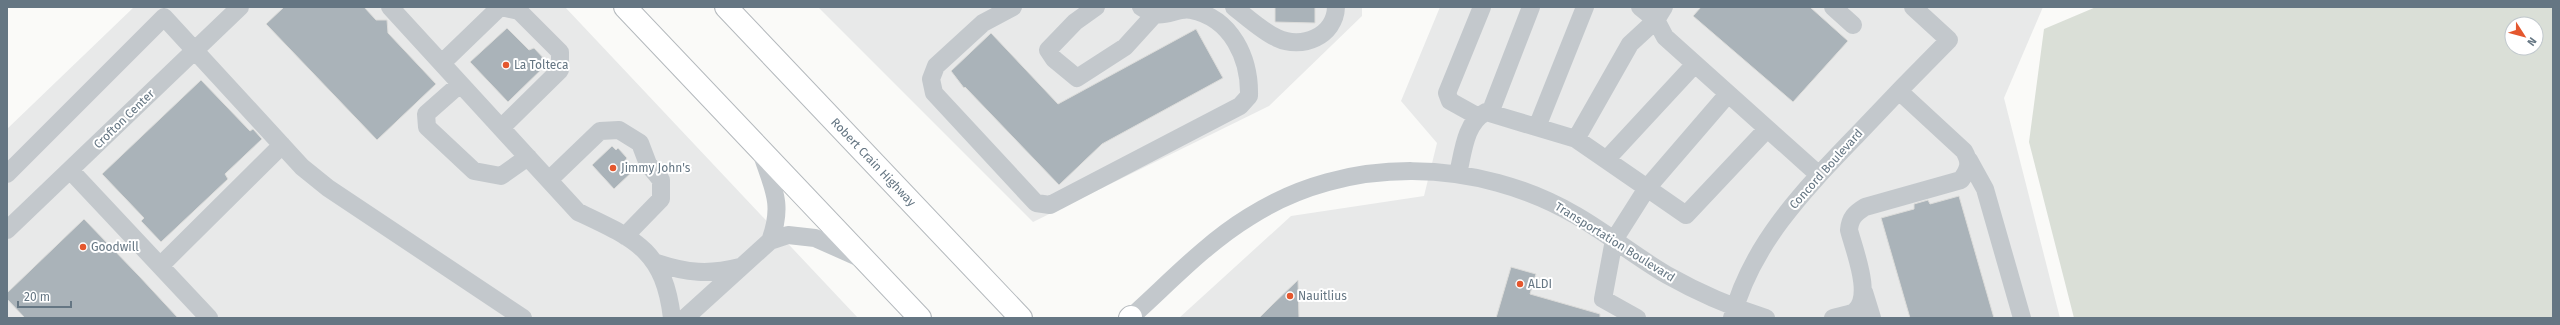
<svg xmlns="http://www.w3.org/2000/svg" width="2560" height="325" viewBox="0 0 2560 325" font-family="'Fira Sans',sans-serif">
<rect width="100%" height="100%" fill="#fafaf8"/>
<path fill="#e8e9e9" d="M134,7H565L858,318H7V129Z
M818,7H1362V16L1269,106L1033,222Z
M1440,7H2043L2004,98L2060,318H1179L1291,216L1424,196L1437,143L1401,101Z"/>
<path fill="#dadfd7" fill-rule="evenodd" d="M2096,7H2553V318H2074L2029,142L2044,29ZM2512,24H2536V48H2512Z"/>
<path fill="#aab3b9" stroke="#dcdcda" d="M284,7H364L376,20H387L388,33L436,84L377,140L266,24Z
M1275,7H1315V23L1275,22Z
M1701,7H1810L1848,41L1793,102L1693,16Z
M507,28L529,50L534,48L548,63L508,102L470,62Z
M1196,29L1223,78L1102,144L1059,185L965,87L964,88L951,71L991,33L1058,104Z
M201,80L250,131L253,129L262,139L225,174L228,179L161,242L141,221L144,218L102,174Z
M612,146L616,150L618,148L627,158L625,161L634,170L614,189L592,165Z
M1959,196L1994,318H1910L1881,218L1914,209V204L1928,200L1930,204Z
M84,219L139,276L178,318H25L7,299V293Z
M1511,267L1536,274L1530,294L1600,314V318H1496Z
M1298,280L1299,318H1259L1272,305Z"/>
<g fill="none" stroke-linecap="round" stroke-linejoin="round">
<g stroke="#b4b9bd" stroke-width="24">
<g id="highway">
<path d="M625,7L920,318"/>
<path id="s1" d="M726,7L1021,318"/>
<path d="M1130,318L1131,317"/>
</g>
</g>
<path stroke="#c3c8cc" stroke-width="18" d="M390,7L578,212C635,239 664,250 672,318
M501,7L519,11L560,52V70L501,128
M1013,7L983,23L936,66L931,79L934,93L1036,203L1050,205L1240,106L1249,96C1250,59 1232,18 1191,10C1180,7 1166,17 1155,14C1150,13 1145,9 1141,7
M1096,7L1075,22L1048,50L1054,59L1077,78L1125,47L1155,14
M1234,7C1247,17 1262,31 1277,38C1302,50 1335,36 1336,7
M1664,7L1656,20L1665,37L1819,175
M1833,7L1853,25
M442,63L500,7
M460,84L426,114L427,127L474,171L501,176L528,157
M1728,94L1647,188L1686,215L1767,129
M1490,113L1531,7
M1477,116L1450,101L1447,93L1482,7
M1537,127L1585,7
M1576,139L1630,44L1656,20L1640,7
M761,152C773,188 784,204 770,241
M1606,160L1695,64
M1969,160L1985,189L2022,318
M70,170L209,318
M7,174L164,17L302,167L328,188L523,318
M1458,174C1463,153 1465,122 1486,112L1576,139L1647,188L1614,240L1603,299L1637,318
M549,180L600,131L619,130L640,143L648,164L661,180V199L625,236
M7,230L240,7
M657,263C687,273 709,275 740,267
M160,266L282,145
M1864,292L1872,318
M1131,317C1169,283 1205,244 1249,217C1347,154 1478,158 1577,216C1608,234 1636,257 1667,275C1699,293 1731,307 1766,318
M685,318L770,241L788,235L815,238L860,258
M1732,318C1751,244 1805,189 1857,135C1887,103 1918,71 1949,40L1913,7
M1833,318C1839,316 1848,315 1854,312C1874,298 1854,250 1849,230C1850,218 1855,213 1865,207L1961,180C1969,169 1971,163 1964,151L1899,91"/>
<use href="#highway" stroke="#fff" stroke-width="22"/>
</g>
<g fill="#e4572e" stroke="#fff" stroke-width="1.5">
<circle cx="506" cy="65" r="4"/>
<circle cx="613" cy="168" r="4"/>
<circle cx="83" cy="247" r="4"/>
<circle cx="1520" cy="284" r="4"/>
<circle cx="1290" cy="296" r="4"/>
</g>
<g text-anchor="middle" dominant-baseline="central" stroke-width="4" stroke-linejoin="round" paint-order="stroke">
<g font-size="12" fill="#657683" stroke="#fff" text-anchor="start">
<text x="514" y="65">La Tolteca</text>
<text x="621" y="168">Jimmy John's</text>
<text x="91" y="247">Goodwill</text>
<text x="1528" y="284">ALDI</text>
<text x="1298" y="296">Nauitlius</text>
</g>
<g font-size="12" fill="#657683" stroke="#fff">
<text transform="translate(124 119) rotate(-44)">Crofton Center</text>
<text stroke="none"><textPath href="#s1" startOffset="214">Robert Crain Highway</textPath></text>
<text transform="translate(1826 169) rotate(-48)">Concord Boulevard</text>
<text transform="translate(1615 242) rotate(32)">Transportation Boulevard</text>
</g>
</g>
<rect width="2560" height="325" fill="none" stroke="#657683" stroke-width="16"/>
<g transform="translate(2524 36) rotate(126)"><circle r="19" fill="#ffffff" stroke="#c1c8cd"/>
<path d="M0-3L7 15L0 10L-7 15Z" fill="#e4572e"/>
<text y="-6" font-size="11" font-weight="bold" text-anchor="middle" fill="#657683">N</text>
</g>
<path d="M18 301v6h53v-6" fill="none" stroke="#657683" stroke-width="2"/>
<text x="24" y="301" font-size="12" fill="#657683" stroke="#ffffff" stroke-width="3" paint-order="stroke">20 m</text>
</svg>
